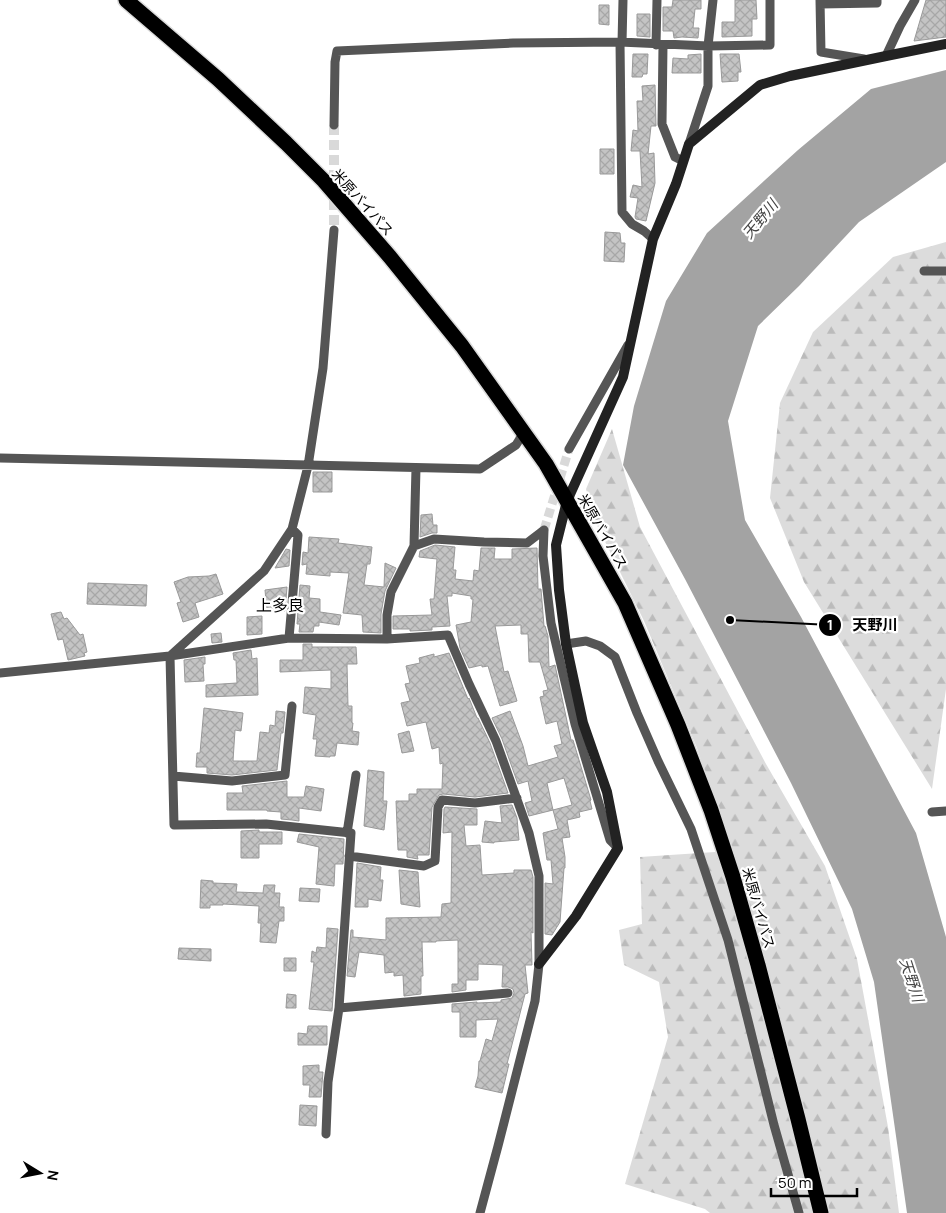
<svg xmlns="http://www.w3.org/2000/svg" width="946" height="1213" viewBox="0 0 946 1213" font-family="Manrope,'Noto Sans JP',sans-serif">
<defs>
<pattern id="forest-firs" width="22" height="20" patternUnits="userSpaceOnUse" patternTransform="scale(1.25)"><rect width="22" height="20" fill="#dcdcdc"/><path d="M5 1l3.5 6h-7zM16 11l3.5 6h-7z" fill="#bbb"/></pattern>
<pattern id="building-cross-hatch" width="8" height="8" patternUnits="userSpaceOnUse" patternTransform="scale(1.25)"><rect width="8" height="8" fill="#c4c4c4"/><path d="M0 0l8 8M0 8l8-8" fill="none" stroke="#a7a7a7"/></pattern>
</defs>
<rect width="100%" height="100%" fill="#fff"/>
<path fill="url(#forest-firs)" d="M946,242V689L932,789L804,582L770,498L780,403L813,332L893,257Z
M612,429L640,527L766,764L825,866L857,959L888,1127L899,1213H710L705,1209L625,1184L668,1037L659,982L624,965L619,930L642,924L640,857L730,851L697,748L644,621L593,517L586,489Z"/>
<path fill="#a3a3a3" d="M946,70V162L859,222L799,286L758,326L728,421L745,520L801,617L916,833L946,937V1213H907L874,982L852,909L791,783L685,579L623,465L634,406L666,301L707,233L798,150L871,89Z"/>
<path fill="url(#building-cross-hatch)" stroke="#999" fill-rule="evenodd" d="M673,0H701V9H695L693,28H699L698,38L682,37L674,38L673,31H663V7H672Z
M735,0H756L757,19H752V36L722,37V22H735Z
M926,0H946V37L914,41Z
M599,5H609V25L599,24Z
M637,14H650V37L637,36Z
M633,54H648L647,74H643L642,77H632Z
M701,54V73H672L673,58L688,59V55Z
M720,54H739L741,72H738V81L722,82Z
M655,85L656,126H651L648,154L654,153L655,183L646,221L636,219L635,217L638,198L630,197L633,185L642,187L640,151H631L633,130L638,131L637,101H643L642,86Z
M600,149H614V174H600Z
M605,232L620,233L621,243H625L624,262L604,261Z
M313,472H332V492H313Z
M432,514L433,525H437V533H432L420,537L421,515Z
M309,537L339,539L338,543L372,547L370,564H367L364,585L384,587L385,563L396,568L385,591L381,614V633L363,632L362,615L343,613L349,573L330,572V576L306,574L307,564L302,565L303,552L308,553Z
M435,545L455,547L453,570H456L455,579L473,581L474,570L479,571L481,548H495L494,559H512V549L537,548L538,589H541L544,626H545L548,636L549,667L555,665L571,740H573L591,800L590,801L592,809L579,812L580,817L567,820L570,837L562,838L565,857V868H564L560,922L552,935L545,934V883L553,884L551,860H547L543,833L558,829L553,810L529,816L525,803L532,801L528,781L518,784L502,739L492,718L510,711L523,746L528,766L558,757L554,746L562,744L557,721L546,724L540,697L544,696L543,691L548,690L540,662H529L528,634H521V625L495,626L504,672L508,671L517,701L500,706L488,666L482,667V665L469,668L460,648L456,625L471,622L473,599H471V596L452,593V596H447L450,626L432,627V630L410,631V629H393V616L432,615L430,599H434L437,559L419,557L420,551ZM564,778L572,805L553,810L547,783Z
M286,549L290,550L289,566L275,568Z
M216,574L223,594L195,603L199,617L183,622L177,603L181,602L174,582L188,577L209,576Z
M88,583L147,585L146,606L87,604Z
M300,585L310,586L309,598L320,599V612L341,615L339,625L319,622V626H314L313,632H299L300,624H297Z
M287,587L285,611L267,612L265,590Z
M61,612L64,619L67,618L80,635L83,634L87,652L84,653L85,656L68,660L63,639L58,640L51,614Z
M262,616V634L247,635V617Z
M221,633L222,642L212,643L211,634Z
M303,644H312V647H356L357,664H347L348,706H352V723H353L352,731L359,732L358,745L337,743L335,756H330V757L315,756L317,739H313L316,715L303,713L305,687L331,689V670L280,672V660H303Z
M251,650L252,659L257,658L258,695L206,697V685L237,683L236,660H234L233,653Z
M449,653L468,699L469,698L477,718H478L490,743L508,793L475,797L443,794L439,795L432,807L429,855H417L418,859L407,857V850H398L396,801H409V794H417V789H442L443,763L440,764L439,747L432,749L426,722L407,726L401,703L410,701L405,684L410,683L406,666L420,663L419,658L434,654V657Z
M205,657V664H203L204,681L185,682L184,660Z
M204,708L243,713L241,731L235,730L233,761H257L260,732L269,733L270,725L275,726L276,711L285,712L283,733H281L277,770L232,775L207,773V767H196L197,753H200Z
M409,731L414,751L402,753L398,734Z
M368,770L384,772L383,801H387L384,830L364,826Z
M287,781V797H304L306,786L324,789L321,811L299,808V821L292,820L281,819V812L267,811V810H227V793H243L242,786Z
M512,805L517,818L519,840L494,842V843L482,842L485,821L502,823L500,806Z
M445,807L477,809V825H464L466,846L480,845L482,875L514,873V870H531L533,877V933L531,932L532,965H525L528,993L525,994L507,1064H509L502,1093L475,1087L478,1076L479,1061H480L486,1039L492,1041L498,1019L476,1020V1037H460V1012H452V1004L477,1002V1003L501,1002V1000L512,998L514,993L513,989L508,987H502L503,965L478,964V980H466V990L452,992V984H458V940L436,941V942H422L423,976H421V994L404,996L403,975L394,976V972L385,973L384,955L359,952L355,977L347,976L351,930H353V937L386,940V918L441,917L442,904L451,903L452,832L443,833L444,809Z
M259,830V832H282V844H259V858H241V831Z
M299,834L344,839L343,864H335L334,886L316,884L319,847L297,842Z
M357,863L381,867L380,880H383L381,901L368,899V907H355Z
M399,870L418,872L420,907L401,904Z
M201,880L213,881V883L237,884L236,892L263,893L264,885H275L274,893H280L279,907H284V921H279L276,943L260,942L261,923H258L259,906L223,904V905H210V908H200Z
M300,888L320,889L319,902L299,901Z
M327,928L338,929L332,1011L309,1009L314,962H311L312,951L316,953L317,947L326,948Z
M179,948L211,949V961L178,959Z
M284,958H296V971H284Z
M287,994L296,995V1008H286Z
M308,1026H327V1045H298V1033L307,1034Z
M319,1065V1072H323L321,1097H309L310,1085H303V1066Z
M300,1105L317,1106L316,1126L299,1125Z"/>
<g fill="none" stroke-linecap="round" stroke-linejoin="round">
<path stroke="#d9d9d9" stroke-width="9" stroke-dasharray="9 4.5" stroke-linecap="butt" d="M544,530L569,449"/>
<path stroke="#d9d9d9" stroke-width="10" stroke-dasharray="10 5" stroke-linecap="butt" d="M334,125V230"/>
<g stroke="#dbdbdb" stroke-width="18">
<path id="highway" d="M126,0L218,79L286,143L324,181L390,257L462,346L546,464L625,603L678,725L711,810L733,877L758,965L798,1119L821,1213"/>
</g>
<path stroke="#555" stroke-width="9" d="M820,0L821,52L864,59
M820,4L877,3V0
M620,42L622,212L632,224L644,231L653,239
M622,43L623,0
M656,45L657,0
M663,45L662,124L675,157L683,161
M886,56L900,26L915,0
M334,125L335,62L337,51L513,43L620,42L708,46L770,45V0
M689,144L708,86V46L713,0
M924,271H946
M569,449L628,345
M0,458L480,469L516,445L524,432
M544,530L543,556L551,623L575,724L610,840L618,848
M414,546L434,539L484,542L527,543L544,530
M289,638L298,535L292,529
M387,639V615L391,592L414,546L416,468
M566,644L586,641L600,646L615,657L637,713L658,761L691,829L728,940L774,1125L799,1213
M0,673L170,656L289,638L387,639L448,635L469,684L496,741L529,833L539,876V964L535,1001L498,1146L480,1213
M173,776L232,781L285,775L292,706
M932,812L946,811
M347,833L356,775
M349,856L424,866L435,861L438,807L442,800L475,803L517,798
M339,1008L508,993
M326,1134L328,1082L339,1008L351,833L266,824L174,825L170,656L264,571L292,529L308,466L323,368L334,230"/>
<path stroke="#222" stroke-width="10" d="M539,964L576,916L618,848L607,792L583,723L566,644L559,590L556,545L567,501L623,377L653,239L676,184L689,144L760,85L790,76L886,56L946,44"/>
<use href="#highway" stroke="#000" stroke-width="15"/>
</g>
<g text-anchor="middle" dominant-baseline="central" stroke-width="4.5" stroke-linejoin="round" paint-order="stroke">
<g font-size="14" fill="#000" stroke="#fff">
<text transform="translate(363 202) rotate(48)">米原バイパス</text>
<text transform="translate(603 531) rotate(60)">米原バイパス</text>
<text transform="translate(759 908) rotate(74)">米原バイパス</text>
</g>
<g font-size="15" font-style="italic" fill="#444" stroke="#fff">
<text transform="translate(760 219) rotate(-50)">天野川</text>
<text transform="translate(912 980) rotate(72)">天野川</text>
</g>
<g font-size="16" fill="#000" stroke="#fff">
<text x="280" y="605">上多良</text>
</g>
</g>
<path fill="none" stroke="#000" stroke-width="2" d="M730 620L830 625"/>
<g fill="#000" stroke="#fff" stroke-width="2">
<circle cx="730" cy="620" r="5"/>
<circle cx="830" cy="625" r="12"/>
</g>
<g font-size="15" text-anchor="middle" font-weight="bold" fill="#fff">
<text x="830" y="630">1</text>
</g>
<g font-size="15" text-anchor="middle" font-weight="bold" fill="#000" stroke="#fff" stroke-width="4.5" stroke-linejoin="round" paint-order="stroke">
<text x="875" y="630">天野川</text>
</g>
<g transform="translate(40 1173) rotate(100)" stroke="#ffffff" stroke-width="4" paint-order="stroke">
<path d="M0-4L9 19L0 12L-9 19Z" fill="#000000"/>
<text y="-8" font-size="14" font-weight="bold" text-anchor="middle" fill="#000000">N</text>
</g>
<path d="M771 1188v8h86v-8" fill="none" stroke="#000000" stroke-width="2.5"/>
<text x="778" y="1188" font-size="15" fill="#000000" stroke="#ffffff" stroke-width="4" paint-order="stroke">50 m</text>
</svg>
